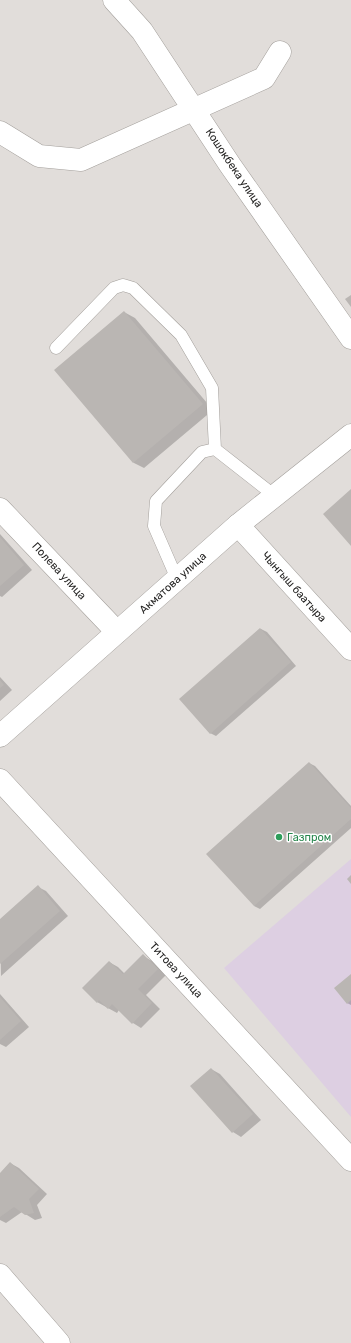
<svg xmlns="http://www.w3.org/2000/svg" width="351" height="1343" viewBox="0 0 351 1343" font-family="Rubik,sans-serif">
<rect width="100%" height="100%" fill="#e1ddda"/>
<path fill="#ddcfe2" d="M351,859V1117L224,968Z"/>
<path fill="#0003" d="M124,312L135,318L213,410L144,468L134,463L56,370Z
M0,534L32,570L2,597L0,596Z
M261,629L267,632L296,666L216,736L210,733Z
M0,677L12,690L0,701Z
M309,763L315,766L351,806V828L260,909L254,906Z
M38,887L46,891L68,916L1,976L0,920Z
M143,956L152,961L166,975L146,995L160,1009L141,1028L133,1023L119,1010L117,1013L97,1002L109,962L118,967L125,974Z
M351,975V1005L347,1003Z
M0,994L29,1027L6,1047L0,1044Z
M211,1069L220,1074L261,1120L241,1137L233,1132Z
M10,1163L19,1168L47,1194L37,1205L42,1218L35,1220L22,1212L6,1223L0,1220V1174Z"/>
<path fill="#bab6b3" d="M351,295V307L345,299Z
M124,311L203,404L133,463L54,370Z
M351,489V546L323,514Z
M0,537L24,565L0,586Z
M260,628L291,662L210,734L179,699Z
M0,680L4,685L0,688Z
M309,762L351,808V819L254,906L206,854Z
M351,875V884L347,879Z
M38,885L60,911L0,964V919Z
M143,954L158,969L138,989L152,1003L132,1024L112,1004L108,1009L99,1000L97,1003L82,988L109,961L123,974Z
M351,974V1000L347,1004L334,988Z
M0,997L21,1021L0,1040Z
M211,1068L253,1114L232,1133L190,1086Z
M10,1162L39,1189L29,1199L34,1213L25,1215L14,1207L0,1217V1173Z"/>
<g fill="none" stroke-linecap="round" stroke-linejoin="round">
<g stroke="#a39f9b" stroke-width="13">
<path id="lane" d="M56,348L114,288L123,285L133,288L181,335L212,388L215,449
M177,579L154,526L156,501L202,452L215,449L275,496"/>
</g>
<g stroke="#a39f9b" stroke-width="23">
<path id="street" d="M114,0L142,31L230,165L351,338
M0,132L39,156L81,160L264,78L280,52
M0,509L117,632
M238,525L351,435
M0,780L351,1160
M0,1275L59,1343"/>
</g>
<g stroke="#a39f9b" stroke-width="23">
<path id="secondary" d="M0,736L238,525L351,649"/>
</g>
<use href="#lane" stroke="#fff" stroke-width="12"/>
<use href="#street" stroke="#fff" stroke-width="22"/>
<use href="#secondary" stroke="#fff" stroke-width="22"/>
</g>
<circle fill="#2e9e5b" stroke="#fff" stroke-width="1.5" cx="279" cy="837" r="4"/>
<g text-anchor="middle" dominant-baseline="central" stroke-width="3" stroke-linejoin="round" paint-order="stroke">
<g font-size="11" fill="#252423" stroke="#fff">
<text transform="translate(234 168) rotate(56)">Кошокбека улица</text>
<text transform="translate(59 571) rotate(47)">Полева улица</text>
<text transform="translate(173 583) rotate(-42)">Акматова улица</text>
<text transform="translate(294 587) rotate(48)">Чынгыш баатыра</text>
<text transform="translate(176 970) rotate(47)">Титова улица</text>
</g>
<g font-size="11" fill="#27864d" stroke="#fff" text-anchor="start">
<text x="287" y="837">Газпром</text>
</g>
</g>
</svg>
